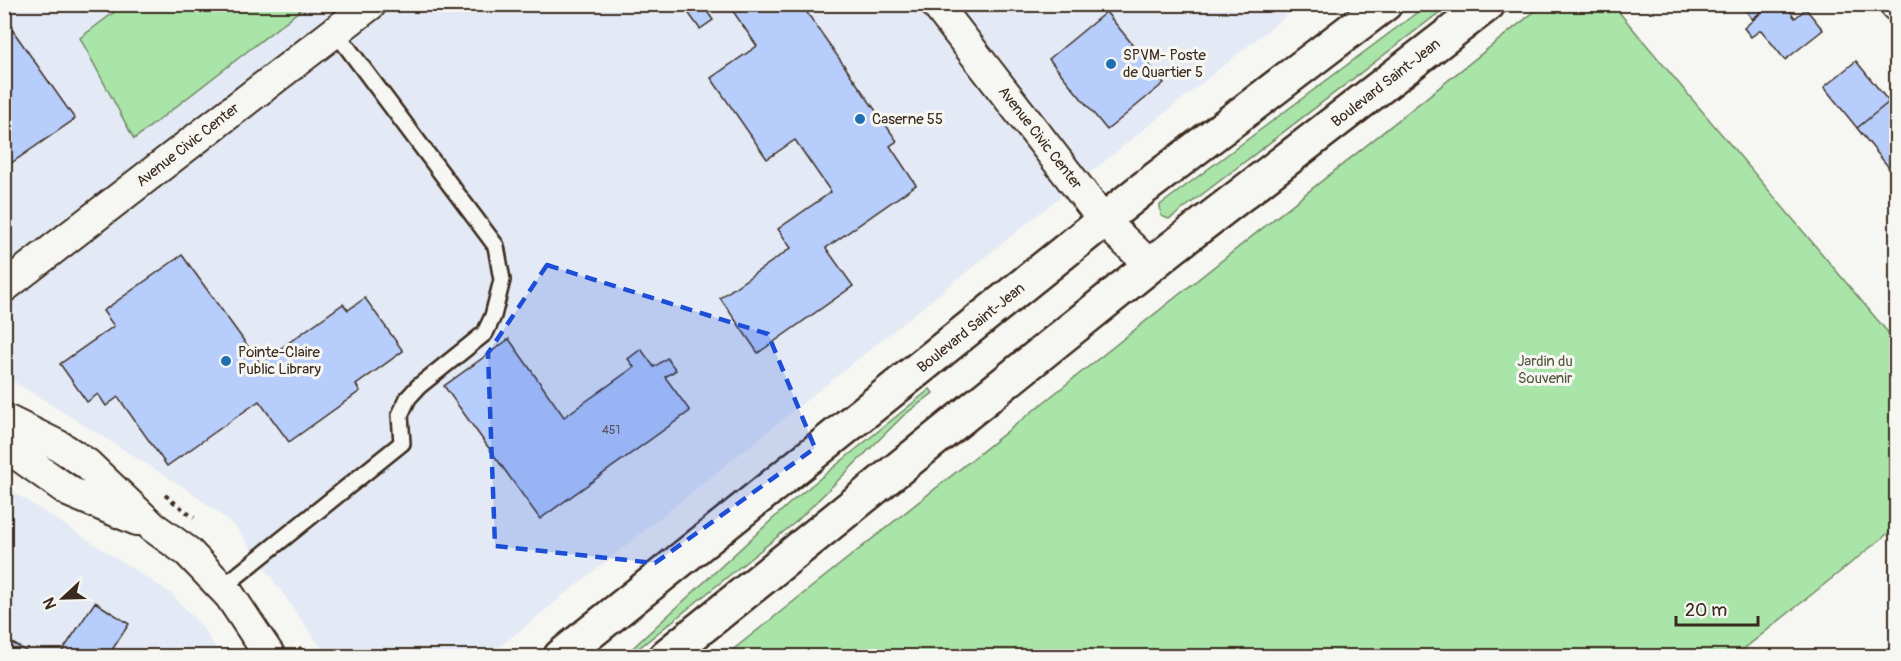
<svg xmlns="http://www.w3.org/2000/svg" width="1901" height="661" viewBox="0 0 1901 661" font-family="Pangolin,sans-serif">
<rect width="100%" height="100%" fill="#f6f6f2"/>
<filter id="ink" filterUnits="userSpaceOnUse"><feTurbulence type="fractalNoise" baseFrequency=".0167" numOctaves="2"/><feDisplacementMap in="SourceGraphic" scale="12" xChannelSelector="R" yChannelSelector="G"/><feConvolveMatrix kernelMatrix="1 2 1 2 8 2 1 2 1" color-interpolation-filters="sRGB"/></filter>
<g filter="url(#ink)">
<path fill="#e3eaf5" d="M995,4L1005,16L1019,4L1299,5L488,656H327L236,527L187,489L5,376L4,5H124L81,38L134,139L307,5Z
M4,486L172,594L202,627L221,656H5Z"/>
<path fill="#a9e4a9" stroke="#728764" stroke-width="1.5" d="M125,4H307V5L134,139L80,38Z
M1544,4L1613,5L1896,342V527L1735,656H725Z
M1427,5H1449L1174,216L1169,219L1161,216L1160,205Z
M930,389L933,393L903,416L797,521L629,656H624L791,502Z"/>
<path fill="#b7cdfc" stroke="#3b2a1e" stroke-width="1.5" d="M682,4H702L713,20L700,29Z
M728,4H801L897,141L890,146L916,185L826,248L853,286L758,353L720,298L791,248L778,229L831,192L795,140L767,159L711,78L757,46Z
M1741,4H1771L1752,19Z
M1771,4H1785L1795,18L1806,9L1823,30L1785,60L1761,30L1751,37L1744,28Z
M1106,12L1164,83L1107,130L1049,59Z
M4,18L75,119L4,168Z
M1856,61L1889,102L1857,128L1824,87Z
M1889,102L1896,111V163L1890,169L1857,128Z
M182,255L260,363L343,304L348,310L365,298L403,351L356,385L360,391L289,442L259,401L167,466L118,397L106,406L98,394L87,402L60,364L114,326L103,311Z
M509,339L564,417L634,367L628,359L641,349L654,367L667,358L676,370L665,377L690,411L540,519L444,386Z
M95,602L129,624L108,656H59Z
M4,638L34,656H4Z"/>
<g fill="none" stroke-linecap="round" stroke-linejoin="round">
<g stroke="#3b2a1e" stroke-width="20">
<path id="lane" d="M223,587L402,443L400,415L408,398L419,386L485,333L493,316L502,280L496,246L335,31"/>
</g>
<g stroke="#3b2a1e" stroke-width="34">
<path id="street" d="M936,4L1104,221L1151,266
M1895,4L1896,6
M4,287L371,4
M4,419L61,447L87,464L153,527L188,552L230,596L270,656
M4,445L70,492L137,520"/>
</g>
<g stroke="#3b2a1e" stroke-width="38">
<path id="secondary" d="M561,656L1140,191L1385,4
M666,656L1172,248L1488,4"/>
</g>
<path stroke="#3b2a1e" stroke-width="4" stroke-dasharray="4.5 4.5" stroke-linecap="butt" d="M165,495L194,518
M299,647L305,656"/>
<use href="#lane" stroke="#f6f6f2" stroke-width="15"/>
<use href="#street" stroke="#f6f6f2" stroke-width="30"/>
<use href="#secondary" stroke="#f6f6f2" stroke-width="33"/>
</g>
</g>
<path fill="#1d4ed8" fill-opacity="0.2" stroke="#1d4ed8" stroke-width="4.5" stroke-dasharray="12 8" stroke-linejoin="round" d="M547,265L768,334L815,448L655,563L495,546L488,353Z"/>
<g fill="#1f6fb2" stroke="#f6f6f2" stroke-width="2">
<circle cx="1111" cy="64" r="6"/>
<circle cx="860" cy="119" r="6"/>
<circle cx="226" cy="361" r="6"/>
</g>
<g text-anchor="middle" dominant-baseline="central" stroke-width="6" stroke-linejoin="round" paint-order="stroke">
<g font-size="12" fill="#5a5356">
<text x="611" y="430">451</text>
</g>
<g font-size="15" fill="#3b2a1e" stroke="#f6f6f2" text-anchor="start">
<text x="1123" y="55">SPVM- Poste<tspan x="1123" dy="17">de Quartier 5</tspan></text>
<text x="872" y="119">Caserne 55</text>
<text x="238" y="352">Pointe-Claire<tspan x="238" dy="17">Public Library</tspan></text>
</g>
<g font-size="15" fill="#3b2a1e" stroke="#f6f6f2">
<text transform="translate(1386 83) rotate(-38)">Boulevard Saint-Jean</text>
<text transform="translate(1040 138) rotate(52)">Avenue Civic Center</text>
<text transform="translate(188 145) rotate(-38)">Avenue Civic Center</text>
<text transform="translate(971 328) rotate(-39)">Boulevard Saint-Jean</text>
</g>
<g font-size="15" fill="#565841" stroke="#f6f6f2">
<text x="1545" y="361">Jardin du<tspan x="1545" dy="17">Souvenir</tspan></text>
</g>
</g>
<rect width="1901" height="661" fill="none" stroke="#f6f6f2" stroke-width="24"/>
<rect x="12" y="12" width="1877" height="637" fill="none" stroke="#3b2a1e" stroke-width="2" filter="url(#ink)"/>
<g transform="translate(63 598) rotate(248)" stroke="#f6f6f2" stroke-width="4.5" paint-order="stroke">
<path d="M0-4.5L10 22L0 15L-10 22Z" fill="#3b2a1e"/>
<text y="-9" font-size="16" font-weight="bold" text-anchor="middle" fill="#3b2a1e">N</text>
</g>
<path d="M1676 616v9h82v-9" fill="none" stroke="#3b2a1e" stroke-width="3"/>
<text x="1685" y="616" font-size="18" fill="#3b2a1e" stroke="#f6f6f2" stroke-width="4.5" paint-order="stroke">20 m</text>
</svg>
